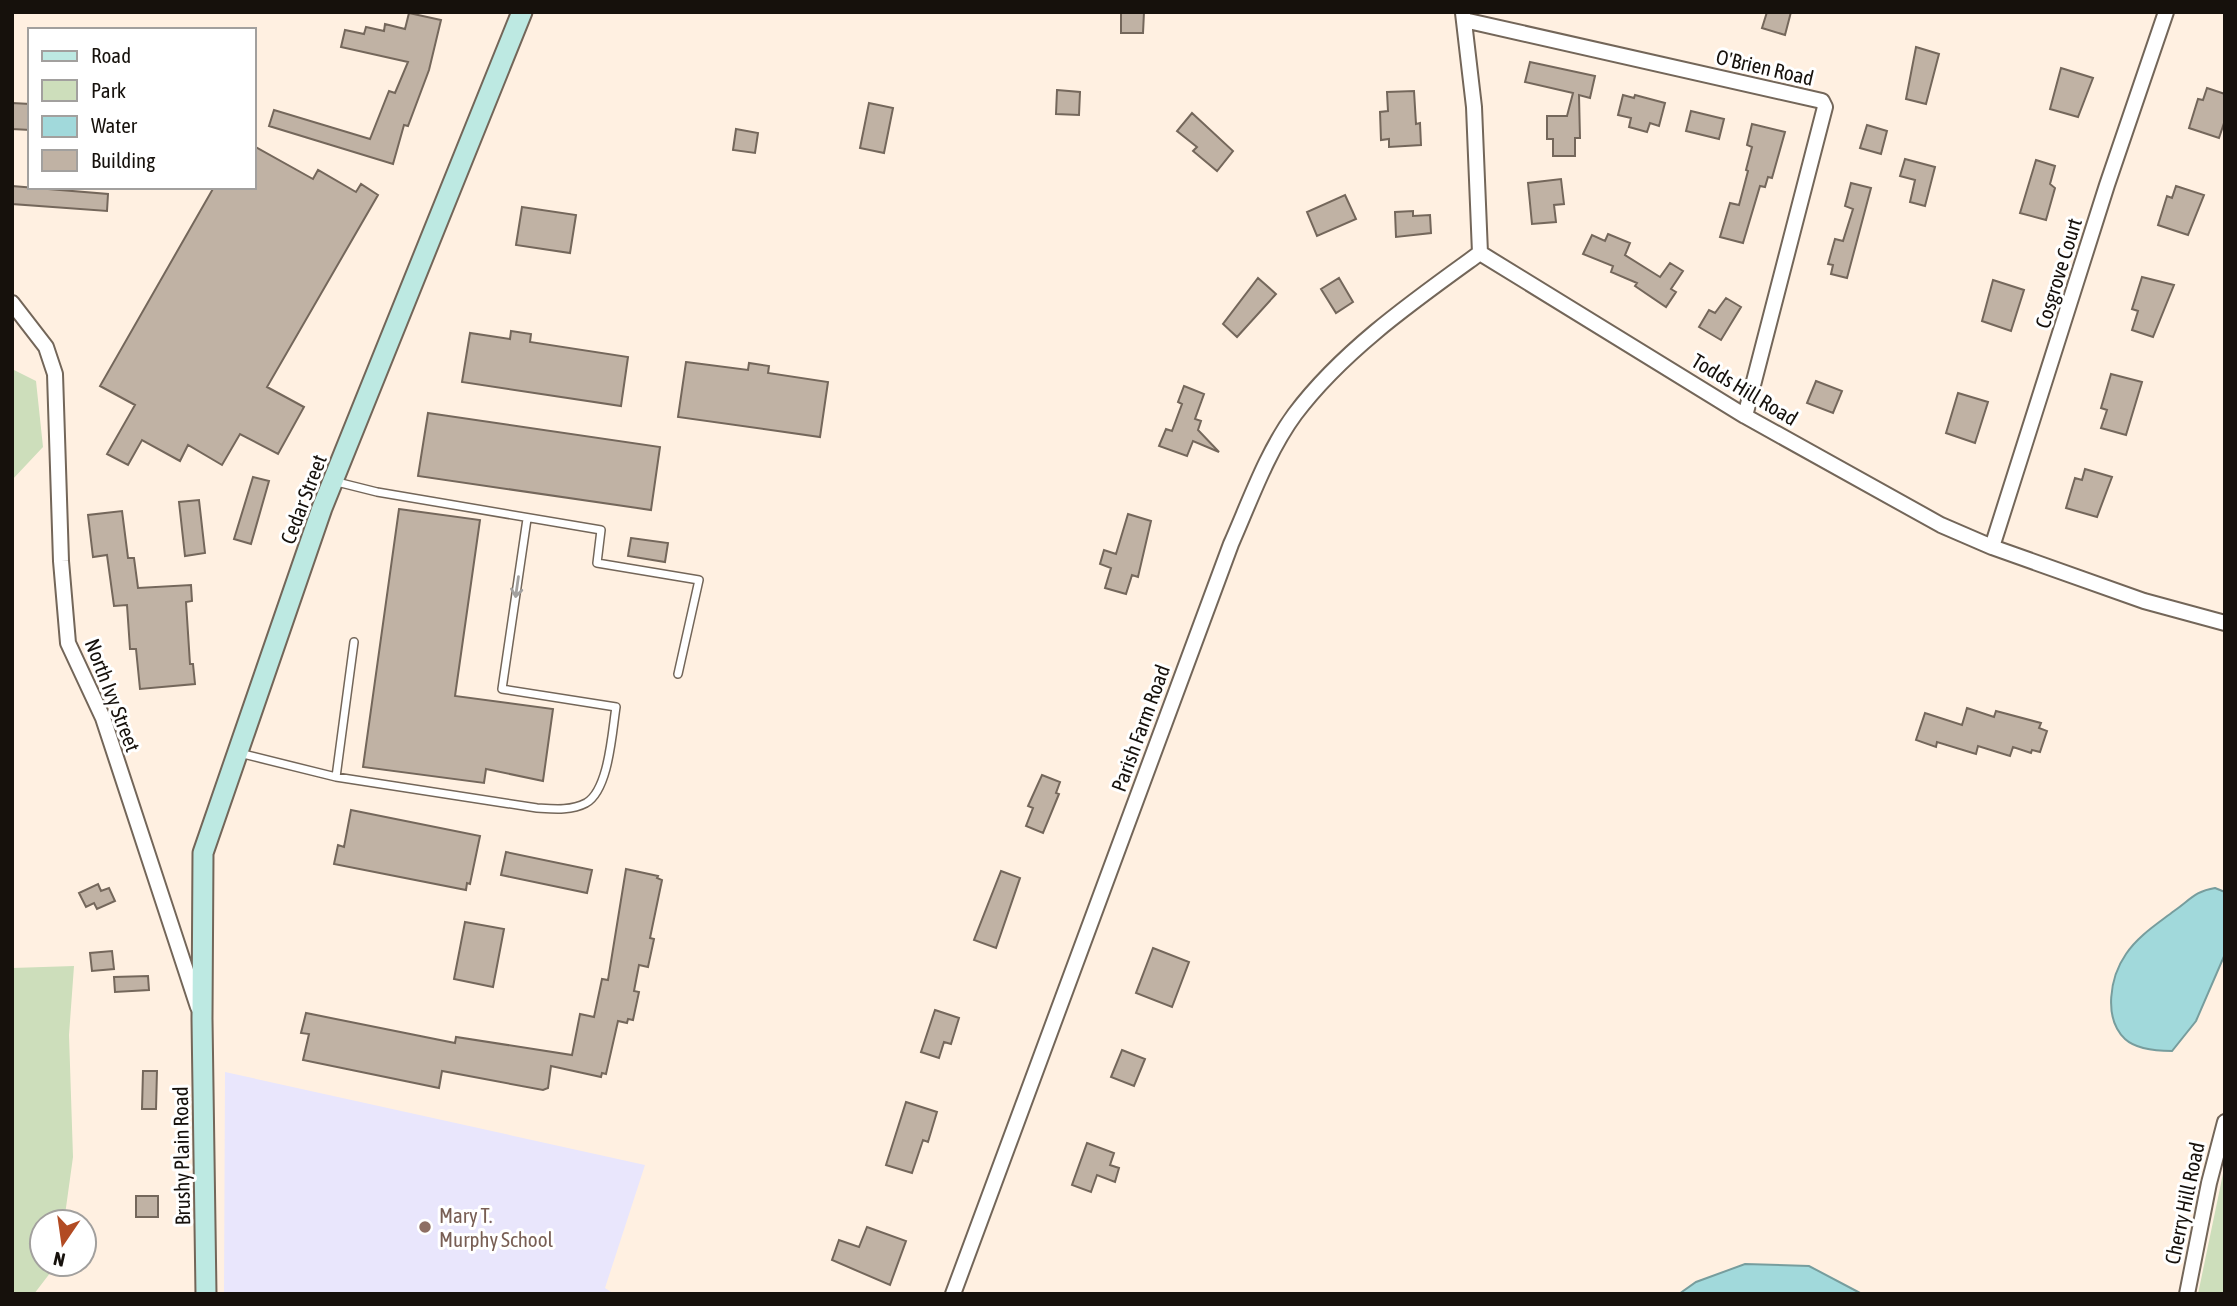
<svg xmlns="http://www.w3.org/2000/svg" width="2237" height="1306" viewBox="0 0 2237 1306" font-family="'Asap Condensed',sans-serif">
<rect width="100%" height="100%" fill="#fff0e1"/>
<path fill="#e9e6fc" d="M225,1072L645,1165L605,1288L614,1294H224Z"/>
<path fill="#cddebb" d="M12,369L36,381L43,447L12,480Z
M74,966L69,1035L73,1157L64,1222H42V1264H57L34,1294H12V968Z
M2225,1164V1294H2198Z"/>
<path fill="#a1d9db" stroke="#779d9d" stroke-width="2" d="M2215,888L2225,892V954L2196,1021L2172,1051C2157,1051 2137,1050 2125,1039C2103,1018 2110,977 2126,954C2138,936 2157,924 2174,911C2190,900 2195,891 2215,888Z
M1745,1264L1809,1266L1862,1294H1679L1696,1282Z"/>
<path fill="#c0b2a4" stroke="#74675b" stroke-width="2" d="M1121,12H1144L1143,33H1121Z
M1767,12H1791L1785,35L1762,28Z
M409,13L441,20L429,70L408,126L404,125L393,164L269,126L274,110L370,139L389,91L395,93L408,62L341,47L345,30L364,34L366,27L384,31L385,24L405,29Z
M1916,47L1939,54L1926,104L1906,99Z
M1530,62L1595,76L1590,98L1579,95L1580,138H1575V156H1553V139H1547V116H1567L1573,93L1525,82Z
M2061,68L2093,78L2078,117L2050,109Z
M2207,88L2225,94V120L2219,138L2189,128L2198,99L2203,100Z
M1057,90L1080,92L1079,115L1056,114Z
M1414,91L1416,124L1420,123L1421,145L1389,147V139L1381,140L1380,112L1388,111L1387,92Z
M1623,95L1634,98L1635,95L1665,103L1659,126L1650,123L1647,132L1629,127L1631,118L1618,115Z
M12,103L30,104V130L12,129Z
M869,103L893,108L884,153L860,148Z
M1691,111L1724,119L1719,139L1686,131Z
M1192,113L1233,151L1217,171L1193,151L1197,147L1177,131Z
M1752,124L1785,132L1772,178L1768,177L1765,187L1760,186L1743,243L1720,237L1730,203L1739,205L1748,171L1746,170L1752,147L1747,145Z
M1867,125L1887,131L1881,154L1860,148Z
M736,129L758,133L755,153L733,150Z
M254,146L313,179L318,170L356,192L361,184L378,195L267,387L304,407L278,454L240,434L222,465L188,445L180,461L142,440L128,465L107,454L135,405L100,386L214,187H254Z
M1905,159L1935,167L1925,206L1910,202L1915,180L1900,176Z
M2036,160L2055,166L2050,184L2055,188L2046,220L2020,213Z
M1561,179L1564,204L1554,205L1556,222L1532,224L1528,183Z
M1851,183L1871,188L1847,278L1831,274L1833,265L1828,264L1835,239L1843,241L1853,209L1845,206Z
M12,186L108,194L107,211L12,204Z
M2176,186L2204,195L2188,235L2158,225L2167,196L2172,198Z
M1345,195L1356,219L1317,236L1307,212Z
M522,207L576,215L570,253L516,245Z
M1413,211V216L1430,215L1431,233L1396,237L1395,212Z
M1608,234L1630,243L1625,255L1660,277L1670,263L1683,271L1671,289L1676,292L1666,307L1635,286L1637,283L1611,272L1613,266L1583,254L1592,235L1605,241Z
M2142,277L2174,285L2153,337L2132,330L2138,311L2132,309Z
M1258,278L1276,294L1237,337L1223,324Z
M1339,278L1353,302L1336,313L1321,289Z
M1993,280L2024,290L2011,331L1982,321Z
M1726,298L1741,307L1721,340L1699,327L1709,310L1715,313Z
M511,331L531,334L530,342L628,357L621,406L462,382L470,333L510,339Z
M686,362L748,370L749,363L769,366L768,373L828,382L820,437L678,417Z
M2111,374L2142,382L2126,435L2101,428L2107,410L2101,408Z
M1816,381L1842,391L1833,413L1807,403Z
M1184,386L1204,394L1195,419L1201,421L1198,430L1219,452L1193,441L1187,456L1159,446L1166,429L1172,431L1182,404L1178,402Z
M1958,393L1988,402L1975,443L1946,433Z
M428,413L660,447L651,510L418,476Z
M2085,469L2112,477L2097,517L2066,508L2075,478L2082,480Z
M253,477L269,481L251,544L234,539Z
M199,500L205,553L185,556L179,502Z
M399,509L480,520L455,696L553,709L543,781L486,769L484,783L363,767Z
M122,511L128,558H134L138,588L191,585L192,601L186,602L190,664H193L195,684L140,689L136,649H130L127,605L114,606L107,555L93,557L88,515Z
M1128,514L1151,521L1138,577L1132,575L1126,594L1105,588L1111,568L1100,564L1104,550L1116,554Z
M631,538L668,543L665,562L628,556Z
M1967,708L1994,717L1996,711L2041,723L2039,728L2047,731L2040,752L2032,750L2031,753L2013,747L2010,756L1978,746L1976,754L1937,742L1936,747L1916,740L1925,713L1962,725Z
M1042,775L1060,782L1056,793L1059,794L1043,833L1026,826L1033,808L1028,806Z
M351,810L480,836L470,884L467,883L466,890L334,864L338,845L344,847Z
M506,852L592,870L587,893L501,875Z
M626,869L658,876L657,878L662,880L650,938L654,939L648,967L639,965L634,991L639,992L633,1020L628,1019L627,1023L618,1021L606,1074L602,1073L601,1077L551,1066L548,1088L543,1090L442,1071L439,1088L303,1060L309,1034L301,1033L306,1013L455,1043L456,1037L572,1055L580,1014L594,1017L602,979L608,980Z
M1001,871L1020,878L996,948L974,940Z
M98,884L101,891L109,888L115,901L97,909L94,903L86,907L79,893Z
M465,922L504,929L493,987L454,979Z
M1153,948L1189,962L1172,1007L1136,993Z
M112,951L114,969L92,971L90,953Z
M148,976L149,990L115,992L114,977Z
M935,1010L959,1018L951,1044L944,1042L939,1058L921,1052Z
M1122,1050L1145,1059L1134,1086L1111,1077Z
M143,1071H157L156,1109H142Z
M906,1102L937,1112L928,1142L923,1140L912,1173L886,1165Z
M1087,1143L1114,1153L1110,1165L1119,1168L1115,1182L1097,1175L1091,1192L1072,1185Z
M136,1196H158V1217H136Z
M867,1227L906,1241L890,1285L832,1260L839,1240L859,1247Z"/>
<g fill="none" stroke-linecap="round" stroke-linejoin="round">
<g stroke="#736659" stroke-width="10">
<path id="lane" d="M333,481L377,492L601,530L597,563L699,580L678,674
M239,753L336,777L537,808C553,809 571,811 586,803C609,790 612,732 616,707L502,689L527,519
M336,777L354,642"/>
</g>
<g stroke="#736659" stroke-width="18">
<path id="street" d="M1463,13L1474,107L1480,253
M1464,20L1822,101L1825,107L1745,416
M1480,253L1745,416L1941,525L1992,547L2144,601L2225,623
M12,303L46,347L55,374L61,561L68,643L103,718L198,1007
M1992,547L2107,185L2166,12
M953,1294L1231,544C1250,501 1267,452 1295,414C1343,350 1415,300 1480,253
M2187,1294L2209,1183L2225,1122"/>
</g>
<g stroke="#736659" stroke-width="23">
<path id="secondary" d="M206,1294L202,1019L203,853L322,508L522,12"/>
</g>
<use href="#lane" stroke="#fff" stroke-width="7"/>
<use href="#street" stroke="#fff" stroke-width="14"/>
<use href="#secondary" stroke="#bde9e2" stroke-width="19"/>
</g>
<defs><path id="oneway-shaft" d="M-6 0H5M1.5-3L5.5 0L1.5 3" fill="none" stroke-width="1.6" stroke-linecap="round" stroke-linejoin="round" transform="scale(1.75)"/></defs>
<use stroke="#a2a09e" href="#oneway-shaft" transform="translate(517 587) rotate(98)"/>
<circle fill="#8d6e63" stroke="#fff" stroke-width="2.5" cx="425" cy="1227" r="7"/>
<g text-anchor="middle" dominant-baseline="central" stroke-width="6" stroke-linejoin="round" paint-order="stroke">
<g font-size="21" fill="#16110c" stroke="#fff">
<text transform="translate(1765 67) rotate(13)">O'Brien Road</text>
<text transform="translate(2058 273) rotate(-73)">Cosgrove Court</text>
<text transform="translate(1745 389) rotate(31)">Todds Hill Road</text>
<text transform="translate(303 499) rotate(-69)">Cedar Street</text>
<text transform="translate(113 695) rotate(69)">North Ivy Street</text>
<text transform="translate(1140 728) rotate(-70)">Parish Farm Road</text>
<text transform="translate(181 1156) rotate(-91)">Brushy Plain Road</text>
<text transform="translate(2184 1203) rotate(-78)">Cherry Hill Road</text>
</g>
<g font-size="21" fill="#785e54" stroke="#fff" text-anchor="start">
<text x="439" y="1215">Mary T.<tspan x="439" dy="24">Murphy School</tspan></text>
</g>
</g>
<rect width="2237" height="1306" fill="none" stroke="#16110c" stroke-width="28"/>
<rect x="28" y="28" width="228" height="161" fill="#ffffff" stroke="#a2a09e" stroke-width="2"/>
<rect x="42" y="51" width="35" height="10" fill="#bde9e2" stroke="#a2a09e" stroke-width="2"/>
<text x="91" y="63" font-size="21" fill="#16110c">Road</text>
<rect x="42" y="80" width="35" height="21" fill="#cddebb" stroke="#a2a09e" stroke-width="2"/>
<text x="91" y="98" font-size="21" fill="#16110c">Park</text>
<rect x="42" y="116" width="35" height="21" fill="#a1d9db" stroke="#a2a09e" stroke-width="2"/>
<text x="91" y="133" font-size="21" fill="#16110c">Water</text>
<rect x="42" y="150" width="35" height="21" fill="#c0b2a4" stroke="#a2a09e" stroke-width="2"/>
<text x="91" y="168" font-size="21" fill="#16110c">Building</text>
<g transform="translate(63 1243) rotate(193)"><circle r="33" fill="#ffffff" stroke="#a2a09e" stroke-width="2"/>
<path d="M0-5L12 26L0 18L-12 26Z" fill="#b24b23"/>
<text y="-10" font-size="19" font-weight="bold" text-anchor="middle" fill="#16110c">N</text>
</g>
</svg>
